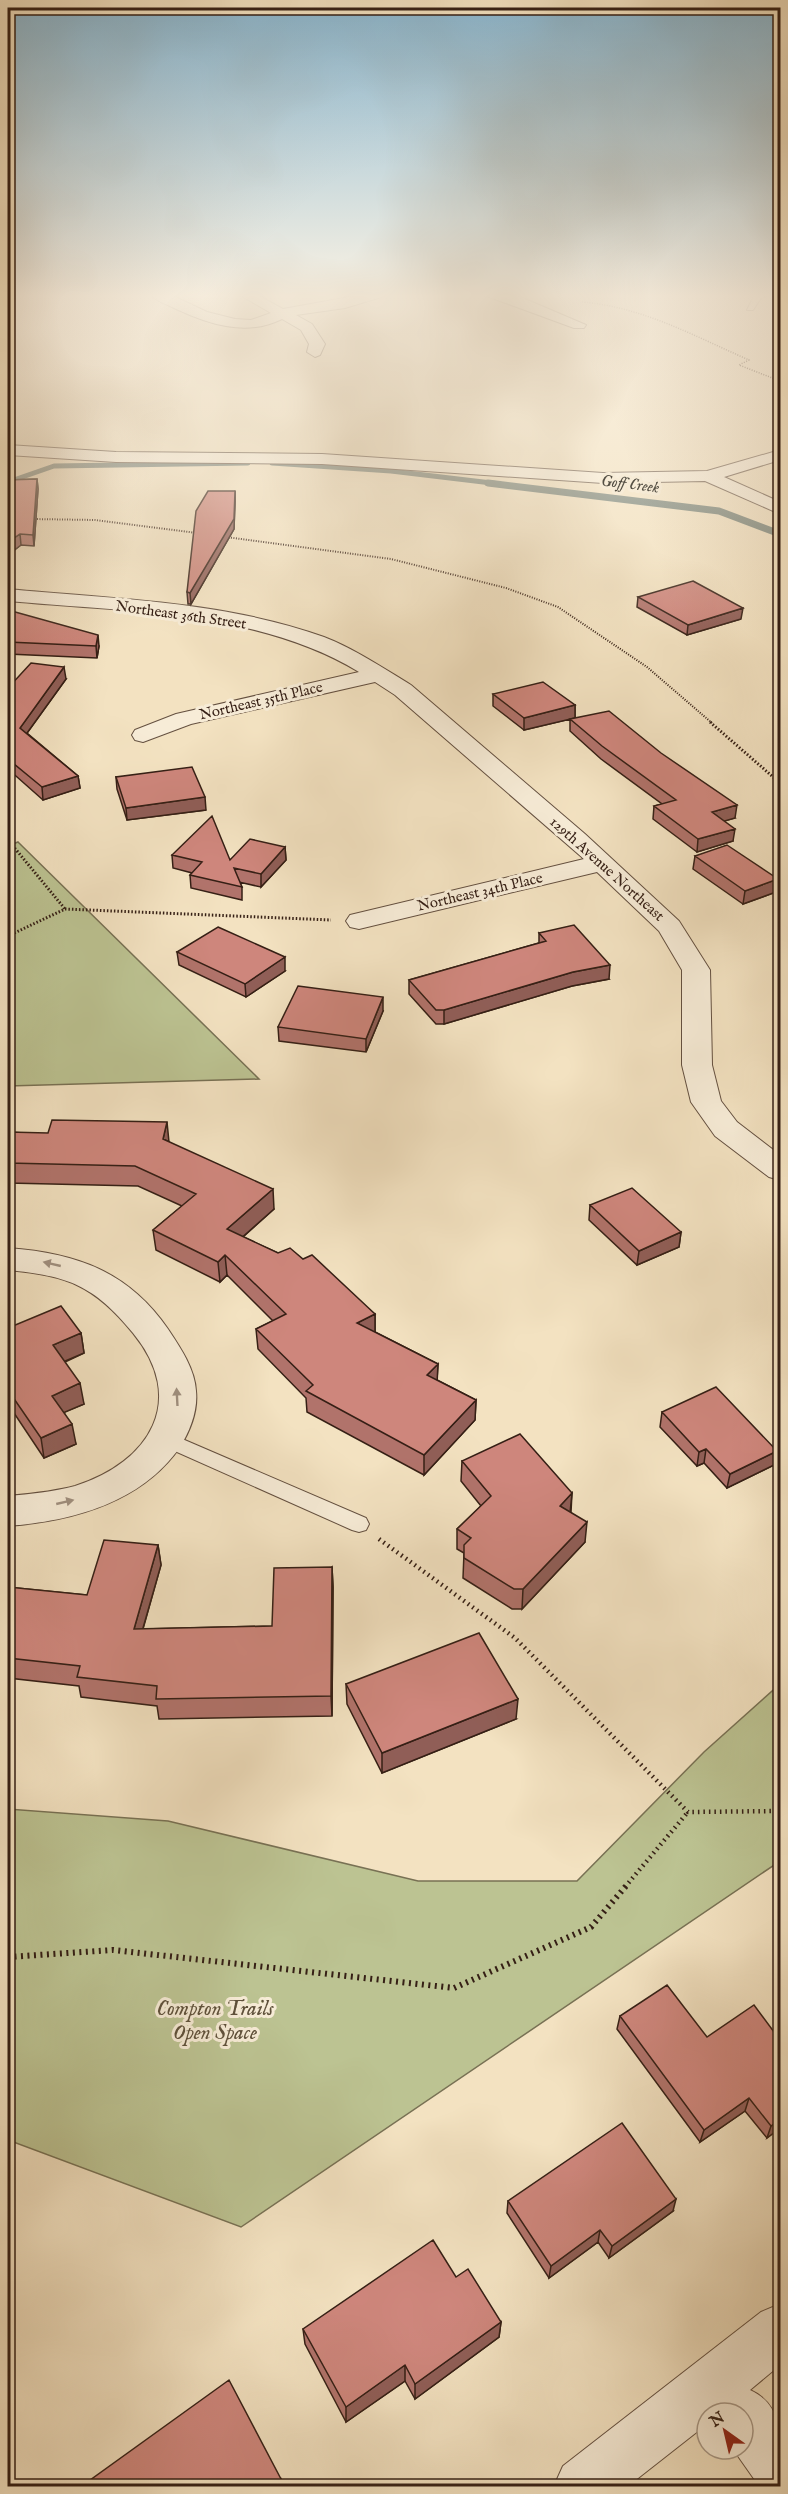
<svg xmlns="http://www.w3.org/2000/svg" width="788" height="2494" viewBox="0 0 788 2494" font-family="'IM FELL English',serif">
<rect width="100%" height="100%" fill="#f3e2c1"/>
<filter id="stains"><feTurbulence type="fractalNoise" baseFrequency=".00333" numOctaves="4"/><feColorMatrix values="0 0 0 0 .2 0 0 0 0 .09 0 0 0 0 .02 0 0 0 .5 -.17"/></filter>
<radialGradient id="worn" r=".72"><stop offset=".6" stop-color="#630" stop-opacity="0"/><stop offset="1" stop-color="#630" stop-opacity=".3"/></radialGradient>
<path fill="#bcc392" stroke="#787154" stroke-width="1.5" d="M18,842L259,1079L8,1086V846Z
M780,1684V1861L241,2227L8,2140V1809L168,1821L418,1881H577L704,1752Z"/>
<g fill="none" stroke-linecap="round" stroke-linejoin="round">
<path stroke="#727e74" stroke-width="5" d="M272,463L391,471L500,484
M8,482L54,466L248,463"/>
<path stroke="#727e74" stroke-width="7" d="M488,483L719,511L780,534"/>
<g stroke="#645040" stroke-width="2">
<path id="lane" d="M755,294H771L761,298L753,310H747Z
M166,1432L366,1518L369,1524L366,1530L359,1532L352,1530L159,1444L156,1439L159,1434Z"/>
</g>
<g stroke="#645040" stroke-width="2">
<path id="street" d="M150,294H169L207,312L235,319L251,320L271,313L238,294H256L283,309L366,294H391L345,308L296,315L312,324L325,344L320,355L315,357L307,352L309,344L301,330L282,319C246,337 208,324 174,308C166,304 156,301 150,294Z
M481,294L518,296L586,325L584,328H574Z
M8,445L116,452L322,454L603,473L707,471L780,450V460L724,477L780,502V514L705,481L603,483L322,464L116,462L8,455Z
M8,589C113,599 224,601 324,637C355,649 383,668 411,685L585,834L679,921L710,970L712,1065L721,1101L737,1122L780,1155V1180L769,1177L715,1136L691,1102L682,1065V970L659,931L597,872L359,929L350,927L346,921L350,915L584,859L395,695L375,682L191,724L143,742L135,740L132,735L135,730L176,714L359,672C257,610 124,612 8,601Z
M8,1248C76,1253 128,1271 168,1329C180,1347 195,1369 196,1391C198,1410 190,1431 180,1447C141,1503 73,1521 8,1526V1496C30,1494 53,1492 75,1486C150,1462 188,1400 133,1333C94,1285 68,1276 8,1270Z
M780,2304V2365L750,2390C788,2407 780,2450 780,2486H759L733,2449H743V2413H707V2424L628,2486H554L563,2466L761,2312Z"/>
</g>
<path stroke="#351f15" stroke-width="1.5" stroke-dasharray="1 1.5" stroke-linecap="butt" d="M582,302C643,307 694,336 749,360L739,365L780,381"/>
<path stroke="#351f15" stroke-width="2" stroke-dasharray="1 1.5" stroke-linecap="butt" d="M32,519L95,520L197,533
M226,537L391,559L506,588L558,607L647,667L712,723"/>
<path stroke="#351f15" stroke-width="3" stroke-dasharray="1.5 2" stroke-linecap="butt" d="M710,722L780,783
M8,840L65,909
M8,936L65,909L331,920"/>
<path stroke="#351f15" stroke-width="4.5" stroke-dasharray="1.5 4" stroke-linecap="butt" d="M379,1539L515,1638L688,1812L780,1811
M625,1887L688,1812"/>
<path stroke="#351f15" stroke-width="6" stroke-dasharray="2 4.5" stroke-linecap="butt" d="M8,1957L113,1950L454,1988L591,1927L626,1886"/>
<use href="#lane" fill="#f7ecd7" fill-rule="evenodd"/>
<use href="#street" fill="#f7ecd7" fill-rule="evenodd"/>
</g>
<path fill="#b1736b" stroke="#351f15" stroke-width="1.5" d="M37,479L38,489L34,546L21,545L8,555V480Z
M235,491V502L234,529L191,604H188L187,592Z
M638,597L741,619L687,635L637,607Z
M8,610L99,646L97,658L8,654Z
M66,679L27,733L78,776L80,788L43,800L8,769V688Z
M493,694L575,705V718L524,730L493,706Z
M570,719L735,818L724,821L733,841L697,852L653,819L654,806L662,804L601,759L570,731Z
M116,777L206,810L127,820L117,789Z
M285,847L286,860L261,887L239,882L242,887V900L191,888L190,875L192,873L173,868L172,855L230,860Z
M695,856L778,879L776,892L743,904L693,869Z
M539,933L609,979L572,986L444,1024H436L409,994V980L539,943Z
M177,952L285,971L246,997L179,965Z
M383,1011L366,1052L279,1041L278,1027Z
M8,1132L169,1142L274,1209L243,1237L278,1253L303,1259L375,1314V1332L438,1364L437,1380L476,1400L475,1420L424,1475L307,1412L306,1398L258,1349L256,1329L273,1321L227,1275L220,1282L156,1250L153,1230L182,1206L138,1186L8,1183Z
M590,1205L681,1232L679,1247L637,1265L589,1220Z
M8,1328L81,1333L84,1353L65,1362L84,1404L64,1412L76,1444L44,1458L8,1404Z
M662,1412L777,1451L774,1465L727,1488L704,1463L697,1466L660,1427Z
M462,1461L572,1493L571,1512L585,1542L522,1609H512L463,1578L464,1553L457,1549V1529L481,1506L461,1481Z
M158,1545L161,1565L143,1629L272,1626L332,1567L333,1587L332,1716L159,1719L157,1706L81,1697L79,1686L8,1678V1587L87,1595Z
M346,1684L516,1719L382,1773L347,1704Z
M620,2016L707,2037L780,2128L767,2138L745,2111L700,2142L617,2029Z
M508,2201L673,2211L609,2258L598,2242L549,2278L507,2213Z
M456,2277L501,2322L499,2337L415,2399L405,2381L346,2422L305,2344L303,2329Z"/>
<path fill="#905e57" stroke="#351f15" stroke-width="1.5" d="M37,479L38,489L34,546L33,535Z
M235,491V502L234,529L191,604L190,593Z
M20,534L21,545L8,555V542Z
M743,608L741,619L687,635L688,625Z
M98,635L99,646L97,658L96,646Z
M64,667L66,679L22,740L20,728Z
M575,705V718L524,730V718Z
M78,776L80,788L43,800L42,787Z
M205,797L206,810L127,820L126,808Z
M737,805L735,818L711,825L712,812Z
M735,829L733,841L697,852L698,839Z
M285,847L286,860L261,887V874Z
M778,879L776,892L743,904L745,891Z
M285,957V971L246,997L245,984Z
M610,965L609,979L572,986L444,1024V1010L573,972Z
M383,997V1011L366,1052V1039Z
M167,1122L169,1142L163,1139Z
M273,1189L274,1209L229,1249L227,1229Z
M681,1232L679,1247L637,1265L639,1251Z
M225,1255L227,1275L220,1282L218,1262Z
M375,1314V1334L357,1323Z
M81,1333L84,1353L56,1365L53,1345Z
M438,1364L437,1384L427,1375Z
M80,1383L84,1404L56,1416L52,1396Z
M476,1400L475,1420L424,1475V1455Z
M72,1424L76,1444L44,1458L41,1438Z
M706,1449L704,1463L697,1466L699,1452Z
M777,1451L774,1465L727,1488L730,1474Z
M572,1493L570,1513L560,1506Z
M587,1522L585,1542L522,1609L523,1589Z
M158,1545L161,1565L137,1649L134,1629Z
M332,1567L333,1587L332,1716L331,1696Z
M518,1699L516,1719L382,1773V1753Z
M749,2098L745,2111L700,2142L704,2130Z
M780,2119V2128L767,2138L771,2126Z
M676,2199L673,2211L609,2258L612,2246Z
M600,2230L598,2242L549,2278L551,2266Z
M501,2322L499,2337L415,2399V2384Z
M405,2365V2381L346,2422V2407Z
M281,2479L282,2487H271Z"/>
<path fill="#ce867c" stroke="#351f15" stroke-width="1.5" d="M37,479L33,535L20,534L8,542V480Z
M208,491H235L234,519L190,593L187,592L196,511Z
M693,581L743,608L688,625L638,597Z
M8,610L98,635L96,646L8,642Z
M31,663L64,667L20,728L78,776L42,787L8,759V688Z
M543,682L575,705L524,718L493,694Z
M609,711L661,753L737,805L712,812L735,829L698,839L654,806L676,800L602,746L570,719Z
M192,767L205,797L126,808L116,777Z
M212,816L230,860L250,839L285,847L261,874L234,868L242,887L190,875L202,862L172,855Z
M727,845L778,879L745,891L695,856Z
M574,925L610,965L573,972L444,1010H436L409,980L546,941L539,933Z
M218,927L285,957L245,984L177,952Z
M298,986L383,997L366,1039L278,1027Z
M52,1120L167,1122L163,1139L273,1189L227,1229L278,1253L290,1248L303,1259L312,1255L375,1314L357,1323L438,1364L427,1375L476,1400L424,1455L306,1391L313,1385L256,1329L286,1314L225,1255L218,1262L153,1230L196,1194L135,1166L8,1163V1132L48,1133Z
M632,1188L681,1232L639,1251L590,1205Z
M61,1306L81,1333L53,1345L80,1383L52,1396L72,1424L41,1438L8,1390V1328Z
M716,1387L777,1451L730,1474L706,1449L699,1452L662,1412Z
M520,1434L572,1493L560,1506L587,1522L523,1589H514L464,1558V1545L471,1538L457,1529L491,1496L462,1461Z
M104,1540L158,1545L134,1629L272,1626L274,1568L332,1567L331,1696L156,1699L157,1686L77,1677L80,1666L8,1658V1587L87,1595Z
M479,1633L518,1699L382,1753L346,1684Z
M667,1985L707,2037L754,2005L774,2032L780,2028V2119L771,2126L749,2098L704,2130L620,2016Z
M622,2123L676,2199L612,2246L600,2230L551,2266L508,2201Z
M433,2240L456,2277L468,2269L501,2322L415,2384L405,2365L346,2407L303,2329Z
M229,2380L281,2479L271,2487H88L86,2483Z"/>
<defs><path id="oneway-solid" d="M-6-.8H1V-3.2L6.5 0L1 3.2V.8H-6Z" transform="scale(1.5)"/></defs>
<g fill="#a09080">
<use href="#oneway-solid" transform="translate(52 1264) rotate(-167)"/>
<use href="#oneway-solid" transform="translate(177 1397) rotate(-93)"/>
<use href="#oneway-solid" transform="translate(65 1502) rotate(-13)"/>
</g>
<linearGradient id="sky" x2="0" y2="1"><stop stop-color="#89b8d3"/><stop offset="0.46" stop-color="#faf2e3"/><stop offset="1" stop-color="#faf2e3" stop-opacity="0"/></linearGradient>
<rect width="788" height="643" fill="url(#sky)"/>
<g text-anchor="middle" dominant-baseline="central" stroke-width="6" stroke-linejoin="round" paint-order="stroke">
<g font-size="15" fill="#351f15" stroke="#f7ecd7">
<text transform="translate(181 615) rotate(8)">Northeast 36th Street</text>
<text transform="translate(261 701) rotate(-13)">Northeast 35th Place</text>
<text transform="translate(607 869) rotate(42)">129th Avenue Northeast</text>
<text transform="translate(480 892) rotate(-13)">Northeast 34th Place</text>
</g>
<g font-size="16" font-style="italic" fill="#544f44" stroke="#f7ecd7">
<text transform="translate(630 485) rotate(7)">Goff Creek</text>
</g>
<g font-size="21" font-style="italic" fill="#5e503a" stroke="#f7ecd7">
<text x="215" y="2009">Compton Trails<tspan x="215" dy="24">Open Space</tspan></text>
</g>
</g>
<rect width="788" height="2494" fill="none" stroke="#f3e2c1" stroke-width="30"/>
<rect x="9" y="9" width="770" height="2476" fill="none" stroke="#351f15" stroke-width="3"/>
<rect x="15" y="15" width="758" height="2464" fill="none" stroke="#351f15" stroke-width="1.5"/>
<g transform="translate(725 2431) rotate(326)"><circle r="28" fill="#f7ecd7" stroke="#a99a89" stroke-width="1.5"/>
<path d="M0-4.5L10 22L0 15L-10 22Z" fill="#8f2418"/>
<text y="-9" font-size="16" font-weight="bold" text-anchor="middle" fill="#351f15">N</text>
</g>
<rect width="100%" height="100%" filter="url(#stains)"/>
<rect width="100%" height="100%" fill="url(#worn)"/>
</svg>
